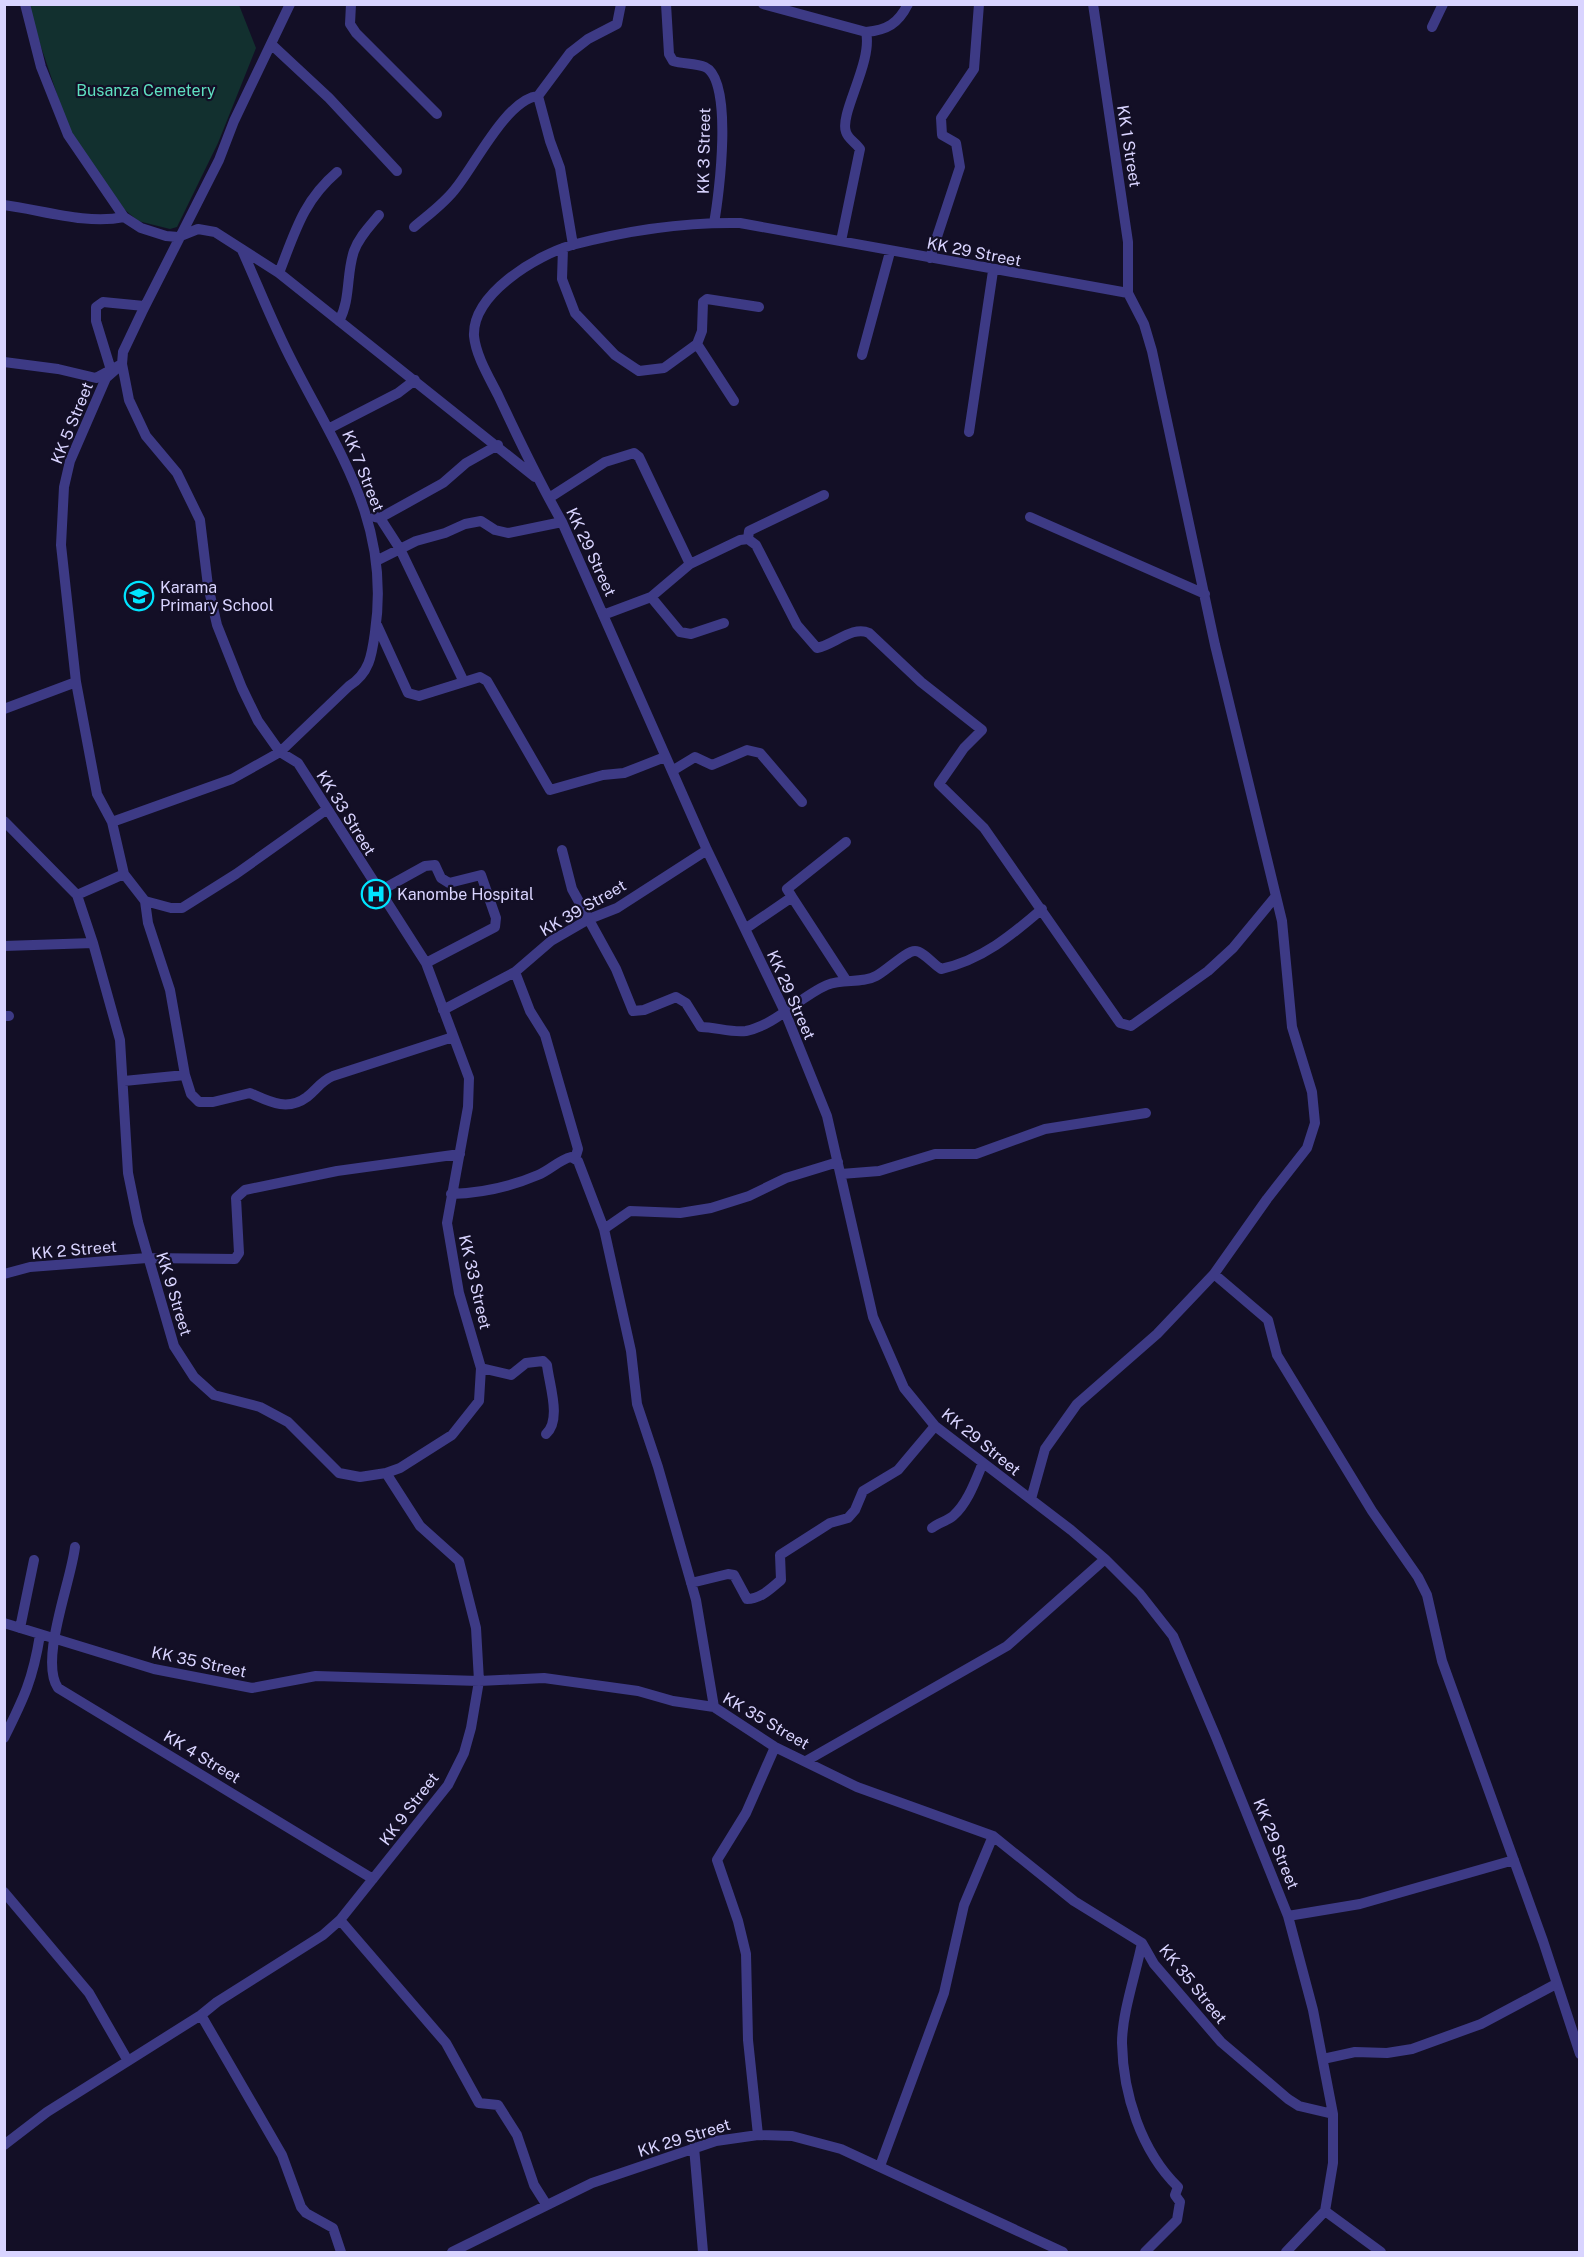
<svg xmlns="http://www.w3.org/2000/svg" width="1584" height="2257" viewBox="0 0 1584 2257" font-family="'Public Sans',sans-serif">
<rect width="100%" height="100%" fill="#130f26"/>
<path fill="#12302f" d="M27,5H239L256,48L218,143L177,227L170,229L138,221L124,209L69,130Z"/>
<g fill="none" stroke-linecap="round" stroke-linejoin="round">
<path stroke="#3d3a85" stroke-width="10" d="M25,4L41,67L68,135L124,217L141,228L166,236L178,237L198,229L215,232L279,273L535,477
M351,4L350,24L356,33L437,114
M666,4L669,54L673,61C683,64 696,63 705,67C734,80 719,196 714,223
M763,4L866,32C873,62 839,114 846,132C848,139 856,143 860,149L841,241
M1093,4L1128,242V293L1144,324L1152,351L1215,645L1282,921L1292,1027L1312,1092L1315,1123L1307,1148L1267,1199L1214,1274
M1432,27L1443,4
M866,32C887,30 898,24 908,4
M271,44L329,98L397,171
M538,96L550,141L560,168L573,245
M4,205C42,210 87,225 124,217
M414,227C428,215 445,203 456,188C475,165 507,99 538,96L570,53L588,39L617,24L621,4
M563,248L562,279L575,313L615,355L639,371L664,368L697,344L702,331L703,302L707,299L759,307
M930,258L960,167L956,143L942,135L941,118L974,69L979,4
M279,273C295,232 303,201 337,172
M1128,293L740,223C685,222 625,231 572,245C537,255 472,294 474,336C476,356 489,377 498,395C518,438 538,480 562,522L707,850L785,1012L827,1116L873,1317L904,1388L935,1426L1071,1530L1105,1559L1140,1594L1173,1636L1216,1737L1288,1916L1313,2010L1333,2114V2163L1325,2211L1286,2252
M339,321C351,299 346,274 354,251C359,237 370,226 379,215
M697,344L734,401
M862,355L890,252
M4,362L58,369L96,378L122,364L129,400L146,436L177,473L200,520L208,586L217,625L242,688L258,721L280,752L298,763L426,963L469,1078L468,1107L447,1223L459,1293L481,1368L479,1401L452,1435L400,1468L386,1473
M111,370L96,321V307L103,302L144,306
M330,428L398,393L415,380
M969,432L993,271
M549,498L605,462L634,453L639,457L690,564
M375,517L380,518L443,483L466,463L498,445
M1030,517L1205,594
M380,518L400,549L463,680
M748,539L749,531L824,495
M376,561L416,541L445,533L465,524L481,521L495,530L508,533L562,522
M651,597L680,632L691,634L724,623
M603,615L651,597L690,564L740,540L748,539L756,545L797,625L817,648C834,645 853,625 869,633L921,682L982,730L964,748L939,784L984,828L1120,1023L1131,1026L1208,971L1233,948L1276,896
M377,625L408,693L419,696L480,677L487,681L550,790L603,775L624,773L665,757
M4,709L76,682
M672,771L695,757L712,765L747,750L760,753L802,802
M4,821L77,895L93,943L120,1040L128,1173L138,1222L174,1346L194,1377L214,1395L260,1407L288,1422L339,1473L360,1477L386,1473L420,1526L459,1561L476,1628L479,1681L471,1728L464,1753L448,1785L340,1920L323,1935L217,2002L201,2015L47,2112L4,2145
M112,822L232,779L280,752L349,686C370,673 372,654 375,632C391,524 339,453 293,363C274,327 259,288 242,250
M562,850L572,889L616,969L633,1011L644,1010L676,997L686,1003L701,1027C715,1027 732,1033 746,1031C776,1025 799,997 827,985C843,978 861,984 876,976C886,971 906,951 915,951C923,951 934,965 941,969C982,960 1012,935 1042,909
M124,874L145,901L171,908H182L236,874L326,810
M378,892L425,866L435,865L441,878L449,883L481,875L496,918L495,927L426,963
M77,895L124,874L112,822L97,794L76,682L61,545L64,487L70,461L106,378L122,364L123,352L142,312L219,160L234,121L290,4
M792,897L787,889L846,842
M745,929L792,897L846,980
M4,946L93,943
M515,972L530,1011L545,1035L578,1149L575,1159
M443,1010L515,972L551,941L589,919L617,908L707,850
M4,1016H9
M185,1075L191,1094L199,1102H213L250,1093C268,1101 287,1112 307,1097C317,1089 321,1081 333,1076L453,1037
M124,1081L185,1075L170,990L148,923L145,901
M841,1174L879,1171L935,1154H976L1045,1129L1146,1113
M451,1194C481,1193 510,1187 538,1175C550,1170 559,1160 571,1157L578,1161L604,1229L631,1351L637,1404L658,1467L696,1600L714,1707
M604,1229L630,1211L680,1213L711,1208L749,1196L786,1178L838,1162
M4,1274L30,1267L147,1258L235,1259L239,1253L236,1198L245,1190L337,1171L460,1154
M481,1368L511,1375L526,1363L543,1361L547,1365C549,1384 562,1420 546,1434
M1031,1499L1045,1449L1077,1404L1157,1334L1214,1274L1268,1320L1277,1355L1372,1511L1418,1577L1427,1595L1442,1661L1543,1941L1580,2054
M932,1528C938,1523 947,1521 953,1516C967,1504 975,1482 982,1465
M75,1547C71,1582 39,1660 58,1688L373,1879
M691,1583L728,1574L734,1575L747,1599C761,1599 771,1588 781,1580L780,1555L830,1523L848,1518L855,1510L863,1491L898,1470L935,1426
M4,1623L154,1669L252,1688L316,1676L479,1681L544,1678L638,1691L673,1701L714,1707L775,1747L857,1787L993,1836L1074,1901L1142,1943L1154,1964L1221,2042L1288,2099L1299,2106L1333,2114
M20,1628L34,1560
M4,1738C24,1698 33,1679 40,1635
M806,1761L1007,1646L1105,1559
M4,1892L89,1993L128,2061
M1288,1916L1360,1904L1514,1860
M340,1920L446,2043L479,2103L498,2105L517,2135L534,2185L546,2204
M1142,1943C1136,1973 1122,2013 1122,2043C1123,2094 1141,2151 1178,2187L1175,2195L1180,2202L1177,2220L1145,2252
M201,2015L282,2155L301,2207L306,2213L333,2228L341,2252
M1323,2059L1355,2052L1387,2053L1412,2049L1481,2024L1556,1984
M758,2135L748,2040L746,1954L738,1921L717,1860L746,1813L775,1747
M694,2147L703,2252
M880,2166L944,1993L964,1905L993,1836
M1325,2211L1381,2252
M452,2252L592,2183L716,2141L758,2135L792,2136L841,2149L1063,2252"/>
</g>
<defs>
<g id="school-ring" transform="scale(1.5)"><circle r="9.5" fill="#130f26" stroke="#00e5ff" stroke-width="1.5"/><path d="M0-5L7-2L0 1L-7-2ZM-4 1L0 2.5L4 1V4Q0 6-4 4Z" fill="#00e5ff"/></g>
<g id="hospital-ring" transform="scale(1.5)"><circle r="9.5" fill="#130f26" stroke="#00e5ff" stroke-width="1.5"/><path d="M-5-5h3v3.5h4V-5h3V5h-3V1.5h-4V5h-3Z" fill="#00e5ff"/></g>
</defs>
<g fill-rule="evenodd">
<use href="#school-ring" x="139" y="596"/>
<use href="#hospital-ring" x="376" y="894"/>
</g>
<g text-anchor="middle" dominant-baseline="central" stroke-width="4.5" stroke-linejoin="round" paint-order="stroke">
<g font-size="16" fill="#5fe0c0" stroke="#130f26">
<text x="146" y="90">Busanza Cemetery</text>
</g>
<g font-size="16" fill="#d9d4ff" stroke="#130f26">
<text transform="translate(1129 146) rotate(81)">KK 1 Street</text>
<text transform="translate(704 151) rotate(-89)">KK 3 Street</text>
<text transform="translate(974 252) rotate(11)">KK 29 Street</text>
<text transform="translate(72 423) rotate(-68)">KK 5 Street</text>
<text transform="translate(363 471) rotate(68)">KK 7 Street</text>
<text transform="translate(591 552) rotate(65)">KK 29 Street</text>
<text transform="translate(346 813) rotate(58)">KK 33 Street</text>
<text transform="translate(583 908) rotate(-30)">KK 39 Street</text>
<text transform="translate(791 995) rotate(66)">KK 29 Street</text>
<text transform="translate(74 1250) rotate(-5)">KK 2 Street</text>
<text transform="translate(475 1282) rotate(77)">KK 33 Street</text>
<text transform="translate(174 1294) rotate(73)">KK 9 Street</text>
<text transform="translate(981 1442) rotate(39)">KK 29 Street</text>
<text transform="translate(199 1662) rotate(12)">KK 35 Street</text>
<text transform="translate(766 1721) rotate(30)">KK 35 Street</text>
<text transform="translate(202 1757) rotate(31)">KK 4 Street</text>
<text transform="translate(409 1809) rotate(-53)">KK 9 Street</text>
<text transform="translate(1276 1844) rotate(68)">KK 29 Street</text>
<text transform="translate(1193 1984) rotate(51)">KK 35 Street</text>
<text transform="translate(684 2138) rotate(-17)">KK 29 Street</text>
</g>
<g font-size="16" fill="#d9d4ff" stroke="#130f26" text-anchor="start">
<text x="160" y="587">Karama<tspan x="160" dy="18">Primary School</tspan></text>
<text x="397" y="894">Kanombe Hospital</text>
</g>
</g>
<rect width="1584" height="2257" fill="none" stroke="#d9d4ff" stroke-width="12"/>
</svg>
